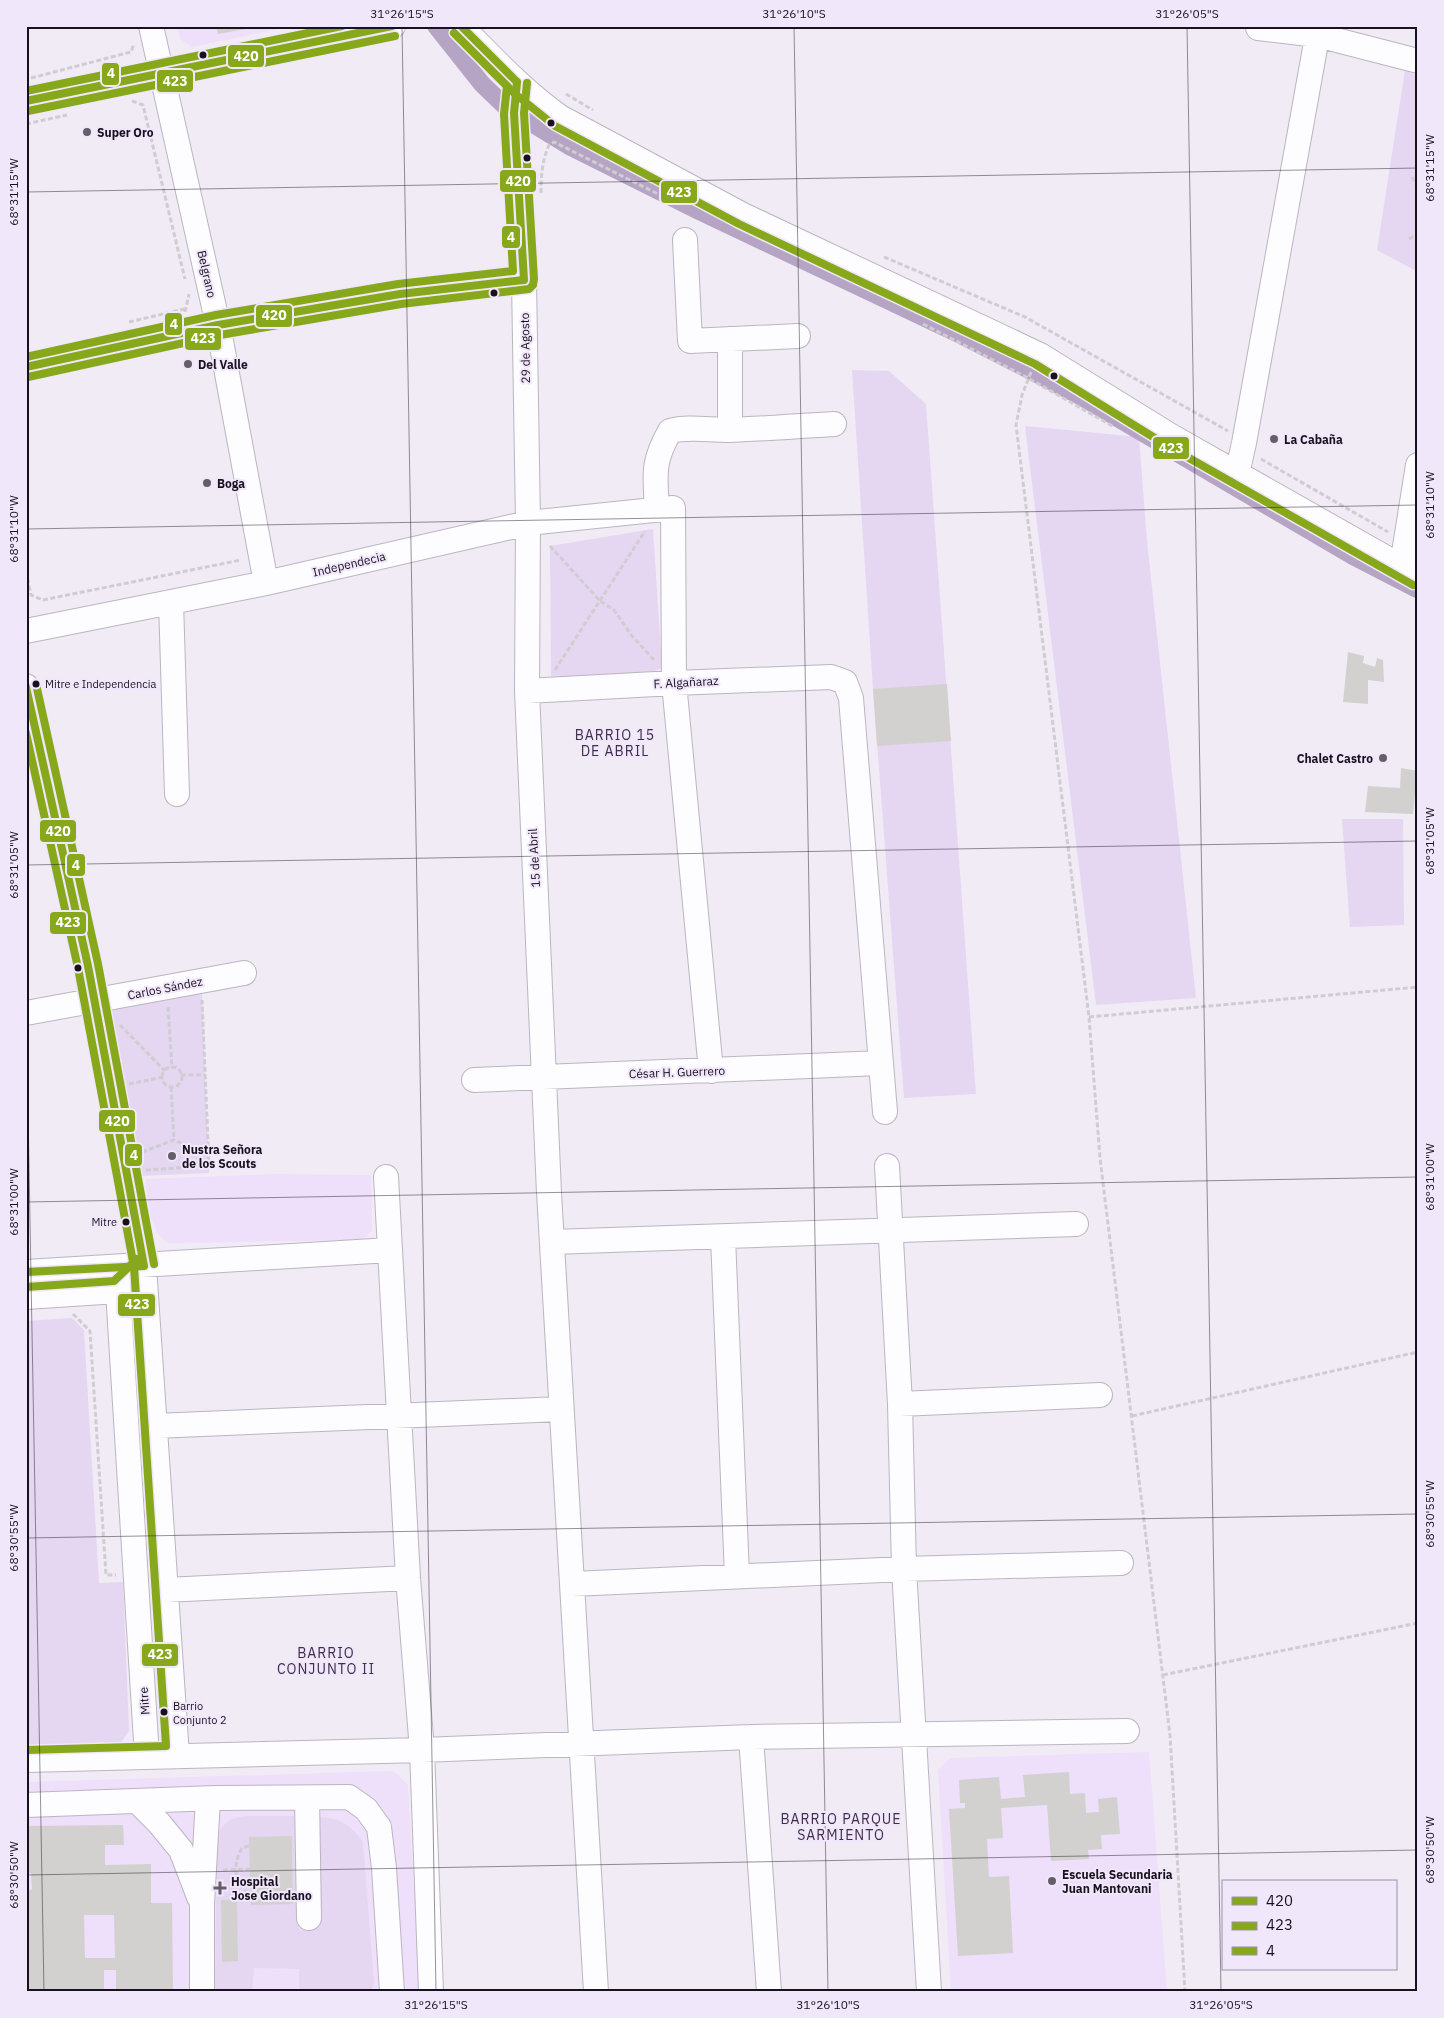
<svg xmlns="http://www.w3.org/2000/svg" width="1444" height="2018" viewBox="0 0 1444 2018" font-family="'IBM Plex Sans',sans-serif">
<rect width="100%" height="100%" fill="#f1ebf6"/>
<path fill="#eedffa" d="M177,26H293L192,47L180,39Z
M272,1174L371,1175L372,1231L362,1240L168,1243L157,1233L150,1215L147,1196L146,1179Z
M1149,1752L1167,1992H951L938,1770L950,1758Z
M393,1771L408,1785L420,1992H26V1782Z"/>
<path fill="#e5d6f2" d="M1405,70L1418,76V272L1377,250Z
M852,370L889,371L926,404L976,1094L904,1098L873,689Z
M1025,426L1139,437L1147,541L1196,998L1096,1005Z
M653,529L662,668L639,677L573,678L551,676L550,546Z
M1342,819H1403L1404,925L1350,927Z
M202,993L209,1173L141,1176L107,1011Z
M72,1318L84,1330L99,1583L123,1582L129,1731L119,1745L26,1747V1321Z
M247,1816H298L299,1928H316L315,1817C339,1817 349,1823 363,1842L374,1983L371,1992H299V1969L254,1968L252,1992H215L217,1836C225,1821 230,1818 247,1816Z"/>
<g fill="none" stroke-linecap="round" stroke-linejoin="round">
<path stroke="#b5a4c3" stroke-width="18" d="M436,26L482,84L507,108L571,147L697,210L957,333L1080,396L1353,556L1417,589"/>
</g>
<path fill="#d2d1cf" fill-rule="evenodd" d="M216,26H257V27L218,34Z
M1348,652L1364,656L1363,663L1375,667L1377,658L1383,660L1384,682L1368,680V704L1343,702Z
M947,684L951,741L877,746L873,689Z
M1401,768L1418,771V793H1415L1413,814L1365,812L1368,786L1400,788Z
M1069,1772L1070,1794L1085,1793L1086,1813L1099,1812L1098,1799L1117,1797L1120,1834L1101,1835L1102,1849L1088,1850L1089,1859L1051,1861L1047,1805L1001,1808L1003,1838L987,1839L989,1877L1009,1876L1013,1953L958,1956L949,1809L965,1808V1803H960L959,1780L999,1777L1001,1799L1025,1797L1023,1775Z
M123,1825L124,1845H105V1865L151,1864V1903H172L173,1992H116V1970H104V1992H26V1893L32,1889L31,1873H26V1826ZM84,1915H114L115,1958H85Z
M292,1836L293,1904L251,1905L249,1837Z
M221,1900H237L238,1961L222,1962Z"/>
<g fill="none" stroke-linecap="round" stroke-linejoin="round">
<g stroke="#bbb5c0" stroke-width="26">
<path id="minor" d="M151,26L218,325L266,583
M461,26C493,58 523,91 560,117L743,215L1040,355L1171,436L1418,576
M1258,28L1317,35L1418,61
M517,82L514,113L524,280L528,523L527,691L549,1193L596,1992
M26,101L393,26
M685,240L690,341L798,336
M730,339V430
M26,367L218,325L400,294L524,280
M1237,474L1244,443L1319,26
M657,509C655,475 652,462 670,431C688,426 709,430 728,430C763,429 798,426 834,424
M1399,566L1403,559L1418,465
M171,602L177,794
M26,631L266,583L528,523L673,508L674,683L711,1071
M26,686L88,966L144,1266L177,1756
M527,691L674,683L831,677L845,682L851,698L885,1112
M26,1013L244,973
M474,1080L880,1063
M887,1166L900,1404L904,1569L929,1992
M386,1177L408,1578L422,1750L431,1992
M723,1237L737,1576
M552,1242L1076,1224
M144,1266L118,1291L147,1757
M26,1272L390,1250
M26,1297L118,1291
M900,1404L1100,1395
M154,1426L561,1409
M572,1584L904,1569L1121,1563
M166,1590L408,1578
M751,1737L769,1992
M26,1760L422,1750L751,1737L1127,1731
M307,1798L309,1918
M137,1801L159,1823L181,1850L199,1897
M26,1805L216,1798L349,1797L366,1809L379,1827L384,1868L392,1992
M202,1992V1904L208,1799"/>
</g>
<path stroke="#d0cdd2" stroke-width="3" stroke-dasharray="5 2.5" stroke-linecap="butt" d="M31,78L123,54L131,52L134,44
M566,94L593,110
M132,101L143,105L185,279
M26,124L67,115
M1412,177L1418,188
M541,193C541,176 542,161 549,145L554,142L660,195
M1409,239L1418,234
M884,257L1025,317L1228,431
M185,312L189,294
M129,322L184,309
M923,324L1028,378L1114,427
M1031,372L1022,395L1016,425L1089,1017L1100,1158L1170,1735L1185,1992
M1261,459L1388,532
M550,546L600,601L614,610L632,636L654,660
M26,571L31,595L43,600L241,560
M555,670L645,531
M168,1007L172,1068
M1089,1017L1418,987
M120,1025L165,1071
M162 1077a10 10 0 1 1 20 0a10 10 0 1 1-20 0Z
M181,1075H205
M129,1084L163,1077
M171,1087L174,1140
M142,1152L174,1140L208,1154
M146,1170L209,1166L202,1000
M73,1314L90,1331L106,1575H116
M1132,1416L1418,1352
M1163,1675L1418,1623
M249,1846L242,1848C232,1866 234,1882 250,1895
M223,1870L250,1869"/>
<use href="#minor" stroke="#fdfcfe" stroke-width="24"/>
<g stroke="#f1e7fb" stroke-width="11">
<path id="bus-1" d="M461,26L517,82
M517,82L514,113L524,280
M26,101L392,26
M26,367L218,325L400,294L524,280
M26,687L88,966L144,1266
M26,1272L144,1266"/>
</g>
<g stroke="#f1e7fb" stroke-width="11">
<path id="bus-2" d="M454,33L514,93L555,126L739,224L1035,364L1166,445L1413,585
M28,111L395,36
M28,377L220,335L401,304L529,289L533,285L534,279L524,113L527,83
M26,733L78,968L134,1267L166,1746L26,1750"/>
</g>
<g stroke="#f1e7fb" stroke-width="11">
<path id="bus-3" d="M26,91L342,26
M26,357L216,315L398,284L513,271L504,114L507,86L454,33
M36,684L98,964L154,1264
M26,1287L114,1281L137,1259"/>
</g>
<use href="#bus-1" stroke="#88a81c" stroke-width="8"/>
<use href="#bus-2" stroke="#88a81c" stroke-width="8"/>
<use href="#bus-3" stroke="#88a81c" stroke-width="8"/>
</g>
<path fill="none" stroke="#19121e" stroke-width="1" stroke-opacity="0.45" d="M402,26L436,1992M794,26L828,1992M1187,26L1221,1992M26,192L1418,168M26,529L1418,505M26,865L1418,841M26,1001L44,1992M26,1202L1418,1177M26,1538L1418,1514M26,1875L1418,1850"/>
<g fill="#19121e" stroke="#f1e7fb" stroke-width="2">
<circle cx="203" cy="55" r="4.5"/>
<circle cx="551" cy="123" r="4.5"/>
<circle cx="527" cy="158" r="4.5"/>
<circle cx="494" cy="293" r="4.5"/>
<circle cx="1054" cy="376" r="4.5"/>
<circle cx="36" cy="684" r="4.5"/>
<circle cx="78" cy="968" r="4.5"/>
<circle cx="126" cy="1222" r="4.5"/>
<circle cx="164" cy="1712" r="4.5"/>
</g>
<g fill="#655e6a" stroke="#f1e7fb" stroke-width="2">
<circle cx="87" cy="132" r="5"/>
<circle cx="188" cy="364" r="5"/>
<circle cx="1274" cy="439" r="5"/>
<circle cx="207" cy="483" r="5"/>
<circle cx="1383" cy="758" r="5"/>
<circle cx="172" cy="1156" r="5"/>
<circle cx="1052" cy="1881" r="5"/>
<path d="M217.5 1880.5h5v5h5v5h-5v5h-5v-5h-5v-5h5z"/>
</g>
<g text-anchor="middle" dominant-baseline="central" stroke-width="4" stroke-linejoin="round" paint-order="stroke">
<g font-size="11" fill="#19121e" stroke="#f1e7fb" text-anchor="start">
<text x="45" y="684">Mitre e Independencia</text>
<text x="117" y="1222" text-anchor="end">Mitre</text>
<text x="173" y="1706">Barrio<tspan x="173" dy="14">Conjunto 2</tspan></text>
</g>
<g font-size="12" font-weight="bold" fill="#19121e" stroke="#f1e7fb" text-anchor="start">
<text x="97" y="132">Super Oro</text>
<text x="198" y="364">Del Valle</text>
<text x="1284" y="439">La Cabaña</text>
<text x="217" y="483">Boga</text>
<text x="1373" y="758" text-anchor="end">Chalet Castro</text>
<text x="182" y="1149">Nustra Señora<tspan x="182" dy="14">de los Scouts</tspan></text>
<text x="1062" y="1874">Escuela Secundaria<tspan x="1062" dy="14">Juan Mantovani</tspan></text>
<text x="231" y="1881">Hospital<tspan x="231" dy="14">Jose Giordano</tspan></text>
</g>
<g font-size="12" fill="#19121e" stroke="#f1e7fb">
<text transform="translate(207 274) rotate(77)">Belgrano</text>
<text transform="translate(525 348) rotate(-91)">29 de Agosto</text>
<text transform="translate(349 564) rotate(-13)">Independecia</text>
<text transform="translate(686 682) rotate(-3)">F. Algañaraz</text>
<text transform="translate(534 858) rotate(-93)">15 de Abril</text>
<text transform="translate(165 988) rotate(-11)">Carlos Sández</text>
<text transform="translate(677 1072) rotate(-2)">César H. Guerrero</text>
<text transform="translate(144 1701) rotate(-94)">Mitre</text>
</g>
<g font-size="14" letter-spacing="1" fill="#3d2e49" stroke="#f1e7fb">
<text x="615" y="735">BARRIO 15<tspan x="615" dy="16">DE ABRIL</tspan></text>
<text x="326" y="1653">BARRIO<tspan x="326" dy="16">CONJUNTO II</tspan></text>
<text x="841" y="1819">BARRIO PARQUE<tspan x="841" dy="16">SARMIENTO</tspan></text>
</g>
</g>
<g stroke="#f1e7fb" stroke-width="2">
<rect x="227" y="44" width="38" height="24" rx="5" fill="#88a81c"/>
<rect x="101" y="62" width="19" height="24" rx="5" fill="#88a81c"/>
<rect x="156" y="69" width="38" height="24" rx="5" fill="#88a81c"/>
<rect x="499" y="169" width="38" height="24" rx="5" fill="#88a81c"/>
<rect x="660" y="180" width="38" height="24" rx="5" fill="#88a81c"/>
<rect x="501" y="225" width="20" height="24" rx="5" fill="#88a81c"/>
<rect x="255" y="304" width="38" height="24" rx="5" fill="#88a81c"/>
<rect x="164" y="312" width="19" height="24" rx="5" fill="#88a81c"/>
<rect x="184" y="327" width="38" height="24" rx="5" fill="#88a81c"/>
<rect x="1152" y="436" width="38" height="24" rx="5" fill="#88a81c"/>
<rect x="39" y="819" width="38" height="24" rx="5" fill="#88a81c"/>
<rect x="66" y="853" width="20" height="24" rx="5" fill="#88a81c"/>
<rect x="49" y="911" width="38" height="24" rx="5" fill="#88a81c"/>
<rect x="98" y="1109" width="38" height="24" rx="5" fill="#88a81c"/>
<rect x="124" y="1143" width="19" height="24" rx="5" fill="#88a81c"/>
<rect x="117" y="1293" width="39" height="24" rx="5" fill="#88a81c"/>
<rect x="141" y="1643" width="38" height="24" rx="5" fill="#88a81c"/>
</g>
<g font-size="14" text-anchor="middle" font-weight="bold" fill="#fff">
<text x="246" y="61">420</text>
<text x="111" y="78">4</text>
<text x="175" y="86">423</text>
<text x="518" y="186">420</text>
<text x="679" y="197">423</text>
<text x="511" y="242">4</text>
<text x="274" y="320">420</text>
<text x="174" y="329">4</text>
<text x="203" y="343">423</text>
<text x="1171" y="453">423</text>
<text x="58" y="836">420</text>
<text x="76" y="870">4</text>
<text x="68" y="927">423</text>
<text x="117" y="1126">420</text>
<text x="134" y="1160">4</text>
<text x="137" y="1309">423</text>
<text x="160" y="1659">423</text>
</g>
<rect width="1444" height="2018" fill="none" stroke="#f1e7fb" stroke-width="55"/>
<rect x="1222" y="1880" width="175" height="90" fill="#f1e7fb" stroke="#9b92a3"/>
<rect x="1232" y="1897" width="25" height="8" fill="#88a81c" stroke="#9b92a3"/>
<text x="1266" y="1906" font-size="15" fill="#19121e">420</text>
<rect x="1232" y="1922" width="25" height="8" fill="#88a81c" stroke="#9b92a3"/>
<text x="1266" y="1930" font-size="15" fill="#19121e">423</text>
<rect x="1232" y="1947" width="25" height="8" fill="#88a81c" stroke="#9b92a3"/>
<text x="1266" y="1956" font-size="15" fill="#19121e">4</text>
<rect x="28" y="28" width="1388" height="1962" fill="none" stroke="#19121e" stroke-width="2"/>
<g font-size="12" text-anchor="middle" fill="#19121e">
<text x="402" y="18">31°26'15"S</text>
<text x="794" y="18">31°26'10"S</text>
<text x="1187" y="18">31°26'05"S</text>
<text transform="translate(1430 168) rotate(-90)" y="4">68°31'15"W</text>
<text transform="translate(14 192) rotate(-90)" y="4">68°31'15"W</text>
<text transform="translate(1430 505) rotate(-90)" y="4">68°31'10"W</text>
<text transform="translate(14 529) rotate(-90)" y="4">68°31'10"W</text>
<text transform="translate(1430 841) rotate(-90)" y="4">68°31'05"W</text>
<text transform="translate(14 865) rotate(-90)" y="4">68°31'05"W</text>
<text transform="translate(1430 1177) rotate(-90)" y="4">68°31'00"W</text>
<text transform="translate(14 1202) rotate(-90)" y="4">68°31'00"W</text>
<text transform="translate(1430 1514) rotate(-90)" y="4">68°30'55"W</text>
<text transform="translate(14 1538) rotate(-90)" y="4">68°30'55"W</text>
<text transform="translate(1430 1850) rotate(-90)" y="4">68°30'50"W</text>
<text transform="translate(14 1875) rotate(-90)" y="4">68°30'50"W</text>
<text x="436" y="2009">31°26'15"S</text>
<text x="828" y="2009">31°26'10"S</text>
<text x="1221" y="2009">31°26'05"S</text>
</g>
</svg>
